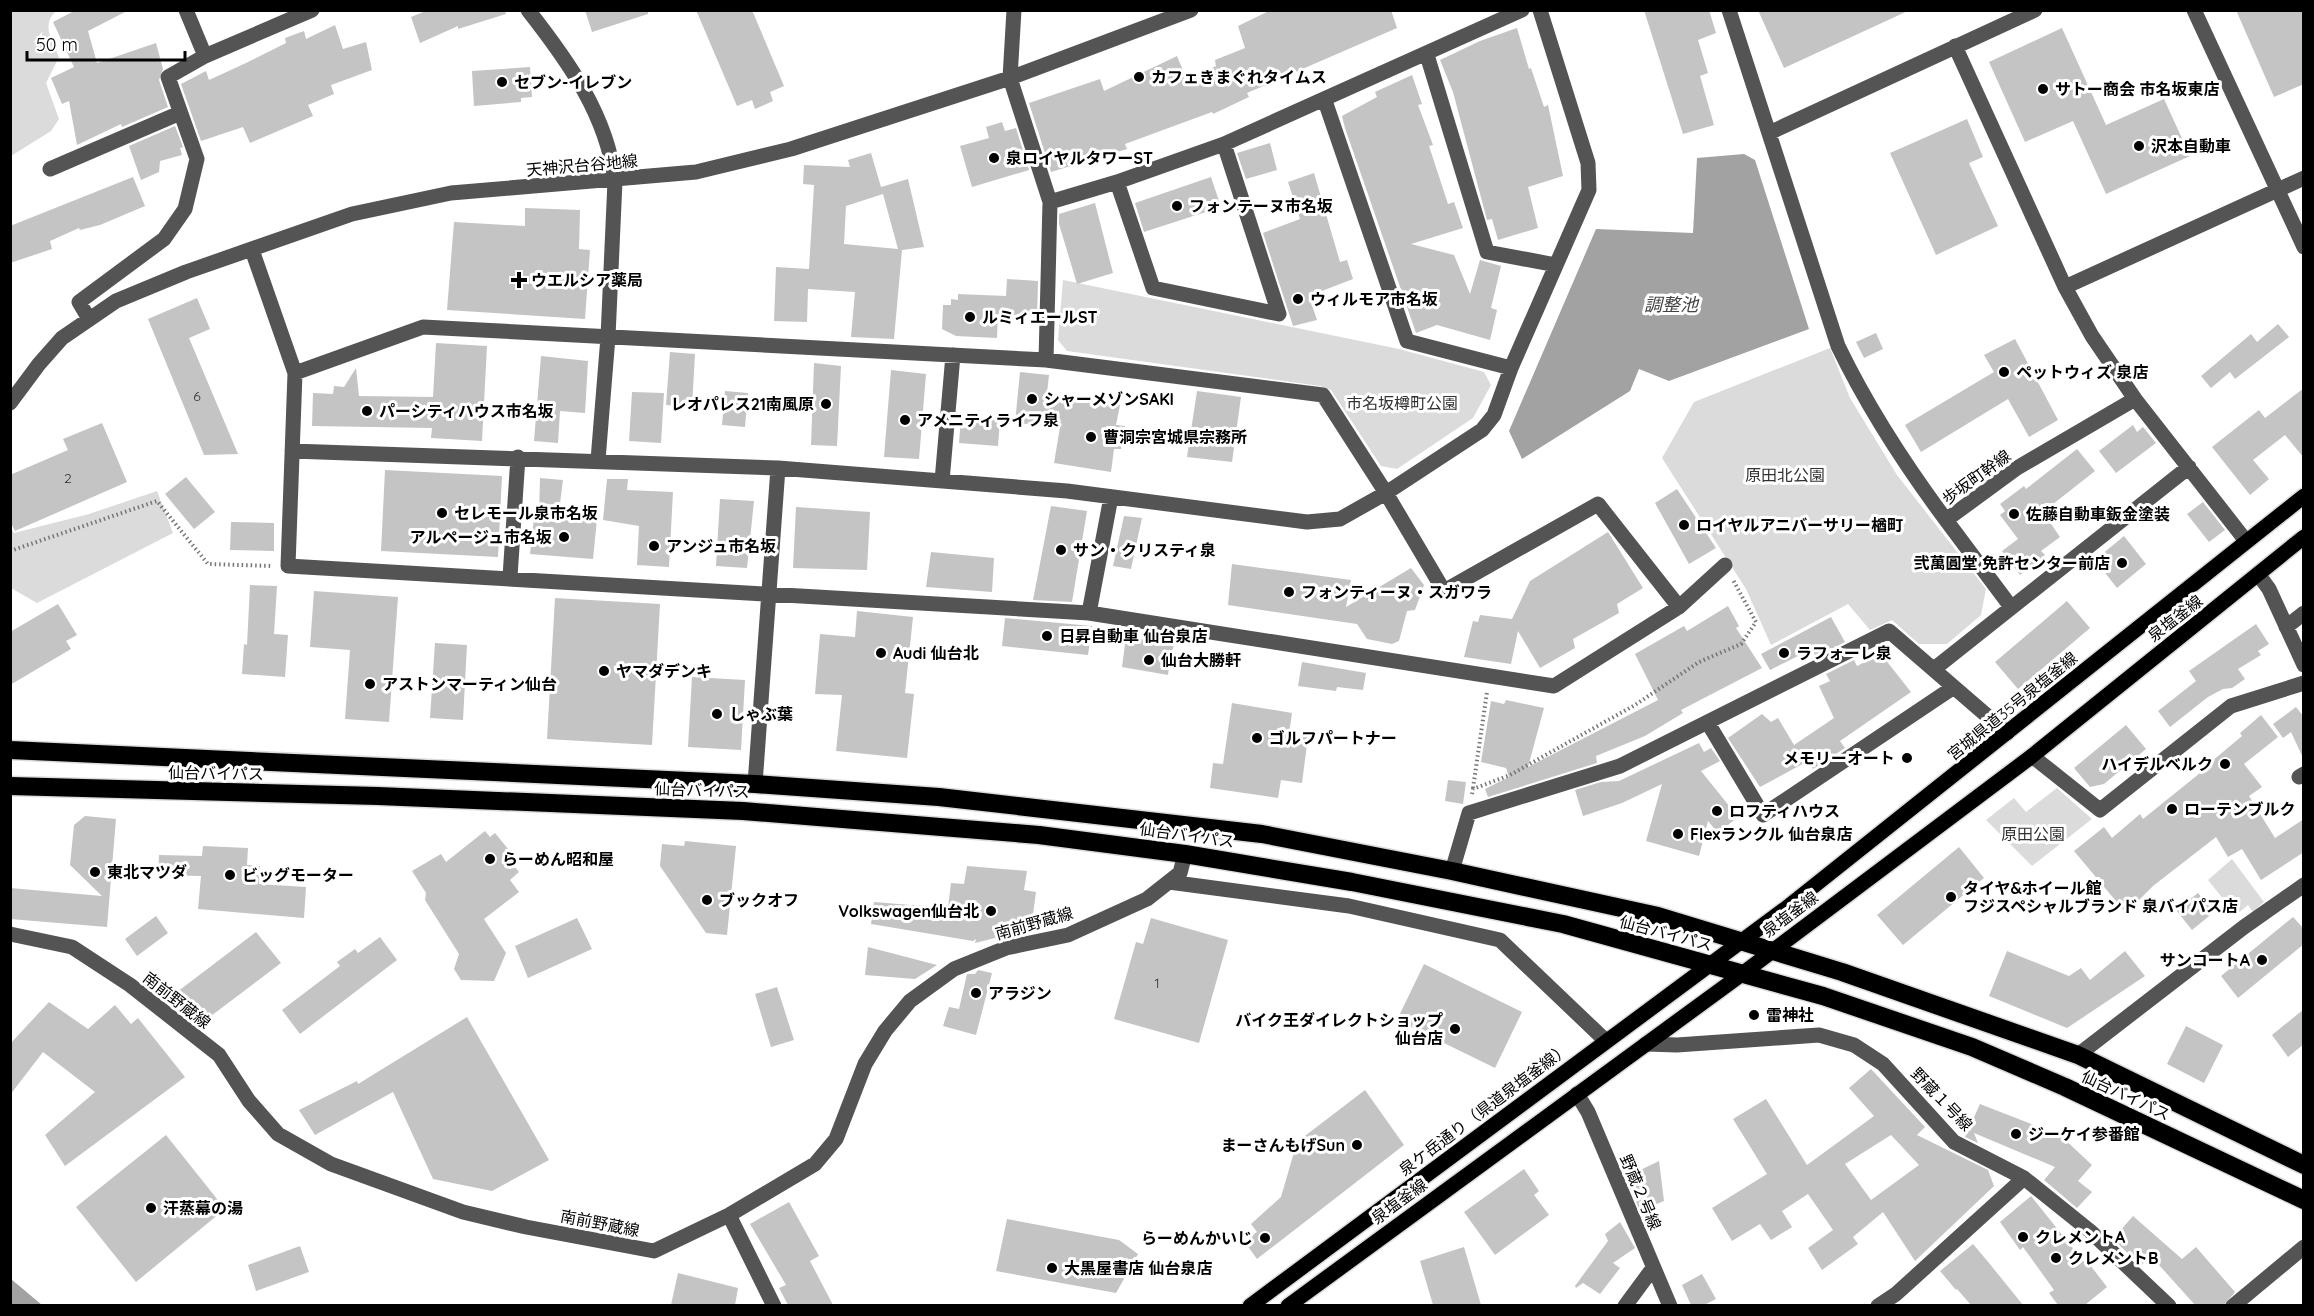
<svg xmlns="http://www.w3.org/2000/svg" width="2314" height="1316" viewBox="0 0 2314 1316" font-family="Quicksand,'Noto Sans JP',sans-serif">
<rect width="100%" height="100%" fill="#fff"/>
<path fill="#dbdbdb" d="M11,10L56,11C41,25 52,41 59,57L46,83L59,119L51,131L11,156Z
M1063,280L1399,349L1484,372L1491,385L1473,418L1397,469L1381,466L1331,390L1320,386L1067,351L1058,340Z
M1830,348L1850,398L1897,475L1986,589L1981,615L1947,644H1919L1892,620L1870,630L1848,604L1771,645L1746,589L1662,458L1694,402Z
M157,491L173,533L37,603L11,588V528L14,533L89,514Z
M2057,788L2092,819L2032,866L1986,820L2014,798L2026,812Z
M2232,859L2264,902L2253,912L2248,905L2236,915L2208,880Z"/>
<path fill="#a2a2a2" d="M1744,154L1755,160L1809,329L1669,381L1639,369L1630,391L1522,459L1509,431L1596,229L1693,233L1697,158Z
M11,1279L42,1305H11Z"/>
<path fill="#c4c4c4" fill-rule="evenodd" d="M76,10H129L88,31L97,63L156,43L163,69L159,80L168,107L122,127L121,124L77,145L69,101L62,104L51,78L74,67L53,22Z
M428,10H505L506,14L458,29V26L420,43L411,17Z
M585,10H648V14L592,32Z
M696,10H752L784,86L770,92L773,101L755,109L752,100L737,106Z
M1271,10H1391L1397,28L1247,93L1249,97L1213,114L1212,112L1125,144L1127,149L1051,172L1029,103L1100,79L1104,91L1177,56L1187,80L1216,66L1215,60L1245,48L1238,26Z
M1644,10H1709L1716,33L1698,40L1708,73L1700,76L1714,125L1683,134Z
M1758,10H1910L1784,68Z
M2236,10H2304V84L2274,97Z
M335,25L343,49L366,42L372,70L331,85L334,94L308,105L313,116L250,143L243,127L201,141L181,84L206,71L209,80L246,63L286,43L285,38L304,31L306,39Z
M1517,28L1529,69L1531,68L1544,107L1548,105L1563,176L1528,187L1538,228L1498,240L1492,219L1487,220L1453,92L1440,60L1480,41Z
M2062,28L2106,125L2164,99L2190,156L2106,194L2073,121L2025,142L1989,62Z
M530,67L532,97L521,98V102L474,106L472,71Z
M1412,75L1422,104L1418,105L1433,145L1429,146L1448,204L1454,202L1463,228L1411,244L1454,255L1470,294L1480,260L1501,266L1491,308L1497,310L1490,340L1437,325L1416,333L1345,128L1342,116L1377,97L1375,92Z
M1967,119L1983,157L1969,163L1998,226L1936,255L1890,153Z
M1002,122L1005,131L1016,128L1029,170L972,187L960,146L989,138L986,127Z
M175,126L183,147L180,148L182,155L160,161L159,172L141,180L129,146Z
M1270,143L1277,170L1246,179L1237,153Z
M871,153L881,187L908,179L924,247L902,250L894,339L851,337L855,292L808,289L807,322L774,321L776,267L809,269L814,185L803,184L804,165L850,167L848,160ZM883,194L898,249L844,244L846,206Z
M1314,173L1340,262L1347,260L1353,279L1309,296L1317,320L1293,326L1263,233L1300,219L1288,182Z
M133,177L145,206L100,225L80,230L79,228L50,241L52,249L10,263V226Z
M1211,177L1221,207L1144,232L1135,203Z
M1095,203L1113,273L1077,284L1059,224V214Z
M525,208L580,210L579,249L590,250L585,319L447,310L454,222L525,226Z
M1007,279L1038,281L1037,316L998,314L997,338L956,336L942,329L943,305H951V299L958,300V294L1006,296Z
M197,298L210,329L189,338L238,454L204,455L148,319Z
M2278,324L2289,337L2235,379L2230,372L2211,388L2201,376L2251,334L2257,342Z
M1876,333L1883,349L1864,358L1856,342Z
M2015,339L2058,420L2029,437L2008,399L1921,452L1905,425L1994,372L1984,355Z
M436,343L487,346L482,441L431,438L432,428L312,426L313,393L333,394L334,386L344,387L356,368L359,396L433,397Z
M670,352L695,354L692,407L666,405Z
M541,356L588,361L585,413L560,411L558,443L534,441Z
M814,363L841,366L837,446L811,445Z
M891,370L926,374L919,459L884,457Z
M1020,372L1049,375L1047,393L1120,405L1116,425L1125,426L1121,449H1114L1111,472L1054,463L1060,427L1015,423Z
M2304,388V458L2285,435L2253,460L2269,479L2250,495L2212,447L2259,410L2265,418Z
M725,391L748,393L745,427L722,425Z
M1197,391L1241,397L1232,462L1187,457Z
M632,392L664,393L661,443L629,441Z
M961,417L1000,420L998,446L959,443Z
M102,423L127,482L15,531L10,521V475L68,450L63,439Z
M2133,425L2137,432L2143,427L2156,443L2116,473L2099,451Z
M2077,449L2095,471L2043,512L2060,537L2041,551L2045,555L2020,575L2002,551L2018,539L2000,515L2005,511L2000,504L2024,486L2026,489Z
M385,470L502,476L498,557L381,551Z
M186,477L215,512L194,529L165,494Z
M540,478L563,480L558,519H597L593,559L530,554L534,518H539Z
M607,479H628L627,490L673,492L669,567L637,565L639,526L603,520Z
M1677,489L1716,548L1689,564L1655,503Z
M720,499L754,501L747,568L716,566Z
M2203,502L2225,530L2209,542L2187,514Z
M1051,506L1087,511L1072,602L1033,600Z
M796,507L870,512L867,570L793,568Z
M1124,516L1142,518L1131,569L1113,566Z
M231,522L274,523V551L230,550Z
M1608,532L1643,588L1617,604L1619,613L1573,639L1575,648L1540,668L1518,631L1511,664L1464,657L1473,621L1478,622L1480,615L1512,619L1530,581Z
M2124,536L2146,564L2117,588L2095,560Z
M931,552L994,558L992,592L926,587Z
M1232,564L1351,580L1346,607L1411,568L1424,585L1415,610L1407,611L1399,641L1392,644L1367,639L1357,624L1228,605Z
M250,585L277,586L274,634L288,635L285,677L242,674L244,644L247,645Z
M314,591L398,597L389,722L345,719L350,650L310,647Z
M555,598L660,604L652,745L547,739Z
M2067,601L2090,628L2018,689L1995,662Z
M58,604L77,635L66,641L71,649L10,685V632Z
M1728,606L1739,626L1736,628L1762,668L1681,710L1683,713L1645,736L1596,756L1597,763L1488,797L1485,789L1509,777L1506,768L1481,762L1491,701L1504,704L1506,700L1544,708L1528,767L1658,700L1635,654L1684,626L1687,631Z
M857,611L913,617L905,693L914,694L907,758L836,751L842,695L815,694L820,634L855,637Z
M1831,617L1845,642L1816,657L1812,649L1770,670L1761,654Z
M1005,618L1092,626L1088,655L1002,646Z
M2256,624L2269,644L2258,651L2261,655L2238,669L2245,679L2232,688L2223,689L2208,697L2170,727L2158,711L2196,681L2189,671Z
M1126,637L1174,644L1172,652L1176,653L1174,668L1169,667L1168,675L1122,667Z
M435,643L467,645L463,720L430,718Z
M1881,654L1911,692L1840,741L1845,748L1813,769L1808,761L1760,787L1728,738L1762,714L1771,722L1778,718L1794,745L1834,718L1819,686L1830,681L1826,674L1854,660L1857,666Z
M1302,662L1366,673L1363,690L1337,687L1336,691L1298,686Z
M692,677L745,680L741,750L688,747Z
M1232,703L1292,713L1289,734L1308,737L1302,783L1281,780L1278,798L1210,788L1213,763L1223,764Z
M2296,707L2304,717V760L2291,732L2283,738L2273,724Z
M2261,715L2278,737L2244,764L2262,787L2249,796L2275,838L2304,819V852L2261,880L2242,849L2228,857L2216,837L2153,886L2126,913L2074,851L2104,827L2112,838L2140,814L2143,819L2200,773L2199,772L2242,736L2240,733Z
M2126,725L2146,749L2104,784L2090,787L2074,768Z
M1699,743L1704,752L1711,748L1720,761L1701,771L1738,817L1718,833L1708,821L1699,856L1646,841L1662,784L1622,803L1583,816L1575,790L1601,782L1619,781Z
M1448,780L1466,782L1463,804L1445,801Z
M85,816L116,819L107,927L10,919V888L102,896L70,865L74,825Z
M485,831L490,837L495,833L509,850L504,854L519,872L510,880L519,892L484,919L506,953L494,981L461,980L454,969L459,954L425,900L426,893L412,871L441,854L446,862Z
M685,841L736,846L727,935L706,933L660,866L662,844L684,846Z
M203,846L248,848L247,865L260,866L259,884L306,887L304,918L198,909L201,876L158,875L159,855L202,856Z
M1959,847L1984,878L1903,945L1877,915Z
M967,866L1027,871L1024,890L1036,892L1031,929L975,943L976,939L973,941L871,924L874,902L948,908L951,883L964,884Z
M2198,893L2214,912L2192,930L2176,910Z
M156,916L168,933L137,956L125,939Z
M2293,917L2304,929V944L2238,998L2221,976Z
M577,918L592,949L528,978L515,946Z
M1151,918L1228,940L1199,1043L1114,1019L1136,942L1143,944Z
M256,932L281,963L203,1022L177,992Z
M380,937L397,960L300,1034L282,1010L340,966L337,962L355,949L358,953Z
M868,947L937,965L915,979L865,975Z
M2007,951L2069,976L2081,968L2090,980L2125,951L2145,976L2067,1028L1989,996Z
M1424,964L1522,1012L1495,1068L1397,1020Z
M978,970L992,973L976,1035L943,1026L949,1007L959,1009L967,974H975Z
M777,987L794,1040L771,1047L755,994Z
M49,1002L88,1029L115,1005L131,1024L138,1018L185,1077L65,1166L45,1135L95,1092L43,1052L10,1095V1044Z
M2304,1009V1044L2288,1057L2272,1035Z
M467,1017L549,1160L492,1191L433,1179L393,1092L315,1135L299,1110L357,1081L358,1084Z
M2186,1026L2223,1045L2204,1083L2167,1064Z
M1871,1069L1925,1127L1917,1135L1988,1170L1994,1186L1915,1261L1883,1212L1853,1237L1858,1244L1822,1270L1808,1248L1833,1230L1808,1194L1782,1211L1792,1227L1771,1240L1760,1224L1732,1241L1712,1208L1767,1174L1733,1119L1766,1099L1807,1165L1874,1116L1849,1088ZM1891,1135L1919,1165L1871,1200L1845,1164Z
M1365,1090L1404,1145L1257,1259L1244,1241L1257,1232L1251,1224L1281,1197L1297,1142Z
M1980,1104L2060,1135L2092,1165L2078,1181L2092,1192L2077,1208L2044,1180L2055,1167L1974,1133L1978,1143L1965,1137Z
M166,1135L225,1209L136,1282L76,1207Z
M1659,1161L1664,1201L1640,1211L1626,1177Z
M1524,1169L1539,1191L1534,1195L1549,1215L1495,1255L1464,1212Z
M2031,1196L2088,1267L2090,1265L2107,1287L2085,1305H2058L2049,1293L2054,1290L2023,1247L2020,1250L2000,1222Z
M789,1202L819,1256L810,1261L833,1305H788L779,1288L786,1285L750,1224Z
M2133,1216L2182,1259L2196,1247L2235,1292L2224,1305H2195L2150,1255L2141,1266L2113,1239Z
M1007,1219L1119,1240L1138,1254L1116,1293L996,1271Z
M1620,1222L1635,1248L1613,1263L1620,1268L1600,1294L1583,1283L1576,1288L1575,1286L1608,1241L1605,1234Z
M1973,1244L1989,1263L2023,1305H1971L1957,1289L1956,1290L1940,1271Z
M300,1246L309,1272L256,1291L248,1265Z
M1464,1247L1481,1305H1433L1420,1261Z
M678,1273L738,1288L735,1305H671Z
M1702,1274L1716,1299L1704,1305H1691L1682,1285Z"/>
<g fill="none" stroke-linecap="round" stroke-linejoin="round">
<g stroke="#dbdbdb" stroke-width="18">
<path id="major" d="M1250,1306L1785,909L2304,496
M1288,1306L1742,974L2032,756L2304,537"/>
</g>
<g stroke="#dbdbdb" stroke-width="21">
<path id="highway" d="M10,750L755,784L939,797L1262,834L1452,871L1658,916L1842,972L2078,1055L2304,1165
M10,786L378,796L743,811L1039,835L1185,854L1352,882L1563,924L1823,996L1972,1047L2065,1087L2304,1200"/>
</g>
<path stroke="#767676" stroke-width="4" stroke-dasharray="1.5 3" stroke-linecap="butt" d="M10,551L157,501L208,564L273,566
M1473,788L1487,692
M1472,794L1473,789L1510,775L1635,705L1699,662L1741,644L1756,622L1733,580"/>
<path stroke="#545454" stroke-width="15" d="M186,10L205,56
M528,10C568,61 607,115 615,181L608,337L598,460
M1014,10L1010,78L1050,202L1046,360
M1729,10L1838,346C1868,408 1905,465 1946,520L2017,468L2135,399
M2194,10L2304,247
M1955,46L2065,287L2092,336L2135,399L2246,541
M1427,55L1487,252L1556,265
M1325,101L1407,341L1511,368
M1769,133L2035,10
M50,169L180,113
M1117,182L1153,288L1279,314L1224,144
M1050,202L1117,182L1224,144L1522,10
M252,250L295,373L288,566L1089,613L1554,686L1679,607L1725,565
M2065,287L2304,178
M89,319L79,302L164,239L185,209L197,159L168,77L205,56L312,10
M295,373L423,327L1046,360L1323,395L1386,493L1444,591L1598,504L1679,607
M10,403L39,364L62,338L116,301L186,272L352,214L451,193L696,172L791,149L1010,78L1191,10
M292,451L778,468L1067,491L1307,522L1340,519L1386,493L1482,430L1494,415L1511,368L1589,190L1588,163L1540,10
M942,481L953,355
M1946,520L2011,607
M2258,574L2269,589L2304,665
M510,577L518,457
M1089,613L1111,497
M2286,627L2304,613
M1934,669L2189,467
M1708,723L1763,815L1954,687
M2032,756L2100,810L2231,706L2304,683
M2299,777L2304,774
M755,784L778,468
M1452,871L1469,813L1620,766L1889,631L2007,733
M1169,882L1349,906L1500,940L1606,1041
M10,934L72,947L130,985L219,1055L249,1101L278,1134L331,1164L463,1212L526,1227L654,1251L729,1215L815,1164L836,1139L865,1064L885,1031L910,1001L954,969L1006,948L1068,935L1147,899L1180,873L1185,854
M1646,1044L1677,1045L1819,1035L1854,1045L1883,1064L1954,1142L2024,1178L2090,1231L2169,1306
M2078,1055L2244,927L2304,885
M1577,1094L1588,1112L1670,1306
M729,1215L774,1306
M1625,1306L1653,1268
M1878,1306L1896,1294L2024,1178
M2233,1306L2304,1247"/>
<use href="#major" stroke="#000" stroke-width="15"/>
<use href="#highway" stroke="#000" stroke-width="18"/>
</g>
<g fill="#000" stroke="#fff" stroke-width="2">
<circle cx="1139" cy="77" r="6"/>
<circle cx="502" cy="82" r="6"/>
<circle cx="2043" cy="89" r="6"/>
<circle cx="2139" cy="146" r="6"/>
<circle cx="994" cy="158" r="6"/>
<circle cx="1177" cy="206" r="6"/>
<path d="M516 271h6v6h6v6h-6v6h-6v-6h-6v-6h6z"/>
<circle cx="1298" cy="299" r="6"/>
<circle cx="970" cy="317" r="6"/>
<circle cx="2004" cy="372" r="6"/>
<circle cx="1032" cy="399" r="6"/>
<circle cx="826" cy="404" r="6"/>
<circle cx="367" cy="411" r="6"/>
<circle cx="905" cy="420" r="6"/>
<circle cx="1091" cy="437" r="6"/>
<circle cx="442" cy="513" r="6"/>
<circle cx="2014" cy="514" r="6"/>
<circle cx="1684" cy="525" r="6"/>
<circle cx="564" cy="537" r="6"/>
<circle cx="654" cy="546" r="6"/>
<circle cx="1061" cy="550" r="6"/>
<circle cx="2122" cy="563" r="6"/>
<circle cx="1289" cy="592" r="6"/>
<circle cx="1047" cy="636" r="6"/>
<circle cx="881" cy="653" r="6"/>
<circle cx="1784" cy="653" r="6"/>
<circle cx="1149" cy="660" r="6"/>
<circle cx="604" cy="671" r="6"/>
<circle cx="370" cy="684" r="6"/>
<circle cx="717" cy="714" r="6"/>
<circle cx="1257" cy="738" r="6"/>
<circle cx="1907" cy="758" r="6"/>
<circle cx="2225" cy="764" r="6"/>
<circle cx="2172" cy="809" r="6"/>
<circle cx="1717" cy="811" r="6"/>
<circle cx="1678" cy="834" r="6"/>
<circle cx="490" cy="859" r="6"/>
<circle cx="95" cy="872" r="6"/>
<circle cx="230" cy="875" r="6"/>
<circle cx="1951" cy="897" r="6"/>
<circle cx="707" cy="900" r="6"/>
<circle cx="991" cy="911" r="6"/>
<circle cx="2262" cy="960" r="6"/>
<circle cx="976" cy="993" r="6"/>
<circle cx="1754" cy="1015" r="6"/>
<circle cx="1455" cy="1029" r="6"/>
<circle cx="2016" cy="1134" r="6"/>
<circle cx="1357" cy="1145" r="6"/>
<circle cx="151" cy="1208" r="6"/>
<circle cx="2023" cy="1237" r="6"/>
<circle cx="1265" cy="1238" r="6"/>
<circle cx="2056" cy="1258" r="6"/>
<circle cx="1052" cy="1268" r="6"/>
</g>
<g text-anchor="middle" dominant-baseline="central" stroke-width="6" stroke-linejoin="round" paint-order="stroke">
<g font-size="14" fill="#313131">
<text x="197" y="396">6</text>
<text x="68" y="478">2</text>
<text x="1157" y="983">1</text>
</g>
<g font-size="16" font-weight="bold" fill="#000" stroke="#fff" text-anchor="start">
<text x="1151" y="77">カフェきまぐれタイムス</text>
<text x="514" y="82">セブン-イレブン</text>
<text x="2055" y="89">サトー商会 市名坂東店</text>
<text x="2151" y="146">沢本自動車</text>
<text x="1006" y="158">泉ロイヤルタワーST</text>
<text x="1189" y="206">フォンテーヌ市名坂</text>
<text x="531" y="280">ウエルシア薬局</text>
<text x="1310" y="299">ウィルモア市名坂</text>
<text x="982" y="317">ルミィエールST</text>
<text x="2016" y="372">ペットウィズ 泉店</text>
<text x="1044" y="399">シャーメゾンSAKI</text>
<text x="814" y="404" text-anchor="end">レオパレス21南風原</text>
<text x="379" y="411">パーシティハウス市名坂</text>
<text x="917" y="420">アメニティライフ泉</text>
<text x="1103" y="437">曹洞宗宮城県宗務所</text>
<text x="454" y="513">セレモール泉市名坂</text>
<text x="2026" y="514">佐藤自動車鈑金塗装</text>
<text x="1696" y="525">ロイヤルアニバーサリー楢町</text>
<text x="552" y="537" text-anchor="end">アルページュ市名坂</text>
<text x="666" y="546">アンジュ市名坂</text>
<text x="1073" y="550">サン・クリスティ泉</text>
<text x="2110" y="563" text-anchor="end">弐萬圓堂 免許センター前店</text>
<text x="1301" y="592">フォンティーヌ・スガワラ</text>
<text x="1059" y="636">日昇自動車 仙台泉店</text>
<text x="893" y="653">Audi 仙台北</text>
<text x="1796" y="653">ラフォーレ泉</text>
<text x="1161" y="660">仙台大勝軒</text>
<text x="616" y="671">ヤマダデンキ</text>
<text x="382" y="684">アストンマーティン仙台</text>
<text x="729" y="714">しゃぶ葉</text>
<text x="1269" y="738">ゴルフパートナー</text>
<text x="1895" y="758" text-anchor="end">メモリーオート</text>
<text x="2213" y="764" text-anchor="end">ハイデルベルク</text>
<text x="2184" y="809">ローテンブルク</text>
<text x="1729" y="811">ロフティハウス</text>
<text x="1690" y="834">Flexランクル 仙台泉店</text>
<text x="502" y="859">らーめん昭和屋</text>
<text x="107" y="872">東北マツダ</text>
<text x="242" y="875">ビッグモーター</text>
<text x="1963" y="888">タイヤ&amp;ホイール館<tspan x="1963" dy="18">フジスペシャルブランド 泉バイパス店</tspan></text>
<text x="719" y="900">ブックオフ</text>
<text x="979" y="911" text-anchor="end">Volkswagen仙台北</text>
<text x="2250" y="960" text-anchor="end">サンコートA</text>
<text x="988" y="993">アラジン</text>
<text x="1766" y="1015">雷神社</text>
<text x="1443" y="1020" text-anchor="end">バイク王ダイレクトショップ<tspan x="1443" dy="18">仙台店</tspan></text>
<text x="2028" y="1134">ジーケイ参番館</text>
<text x="1345" y="1145" text-anchor="end">まーさんもげSun</text>
<text x="163" y="1208">汗蒸幕の湯</text>
<text x="2035" y="1237">クレメントA</text>
<text x="1253" y="1238" text-anchor="end">らーめんかいじ</text>
<text x="2068" y="1258">クレメントB</text>
<text x="1064" y="1268">大黒屋書店 仙台泉店</text>
</g>
<g font-size="16" fill="#000" stroke="#fff">
<text transform="translate(582 165) rotate(-5)">天神沢台谷地線</text>
<text transform="translate(1976 477) rotate(-36)">歩坂町幹線</text>
<text transform="translate(2175 618) rotate(-38)">泉塩釜線</text>
<text transform="translate(2012 706) rotate(-39)">宮城県道35号泉塩釜線</text>
<text transform="translate(216 773) rotate(1)">仙台バイパス</text>
<text transform="translate(702 790) rotate(2)">仙台バイパス</text>
<text transform="translate(1187 835) rotate(8)">仙台バイパス</text>
<text transform="translate(1790 914) rotate(-37)">泉塩釜線</text>
<text transform="translate(1034 923) rotate(-16)">南前野蔵線</text>
<text transform="translate(1666 933) rotate(15)">仙台バイパス</text>
<text transform="translate(177 1000) rotate(38)">南前野蔵線</text>
<text transform="translate(2126 1095) rotate(25)">仙台バイパス</text>
<text transform="translate(1942 1099) rotate(46)">野蔵１号線</text>
<text transform="translate(1484 1109) rotate(-37)">泉ケ岳通り（県道泉塩釜線）</text>
<text transform="translate(1641 1192) rotate(67)">野蔵２号線</text>
<text transform="translate(1399 1201) rotate(-36)">泉塩釜線</text>
<text transform="translate(600 1223) rotate(11)">南前野蔵線</text>
</g>
<g font-size="16" fill="#323232" stroke="#fff">
<text x="1402" y="403">市名坂樽町公園</text>
<text x="1785" y="475">原田北公園</text>
<text x="2033" y="834">原田公園</text>
</g>
<g font-size="18" font-style="italic" fill="#434343" stroke="#fff">
<text x="1671" y="304">調整池</text>
</g>
</g>
<rect width="2314" height="1316" fill="none" stroke="#000000" stroke-width="24"/>
<path d="M27 51v9h158v-9" fill="none" stroke="#000000" stroke-width="3"/>
<text x="36" y="51" font-size="18" fill="#000000" stroke="#ffffff" stroke-width="4.5" paint-order="stroke">50 m</text>
</svg>
